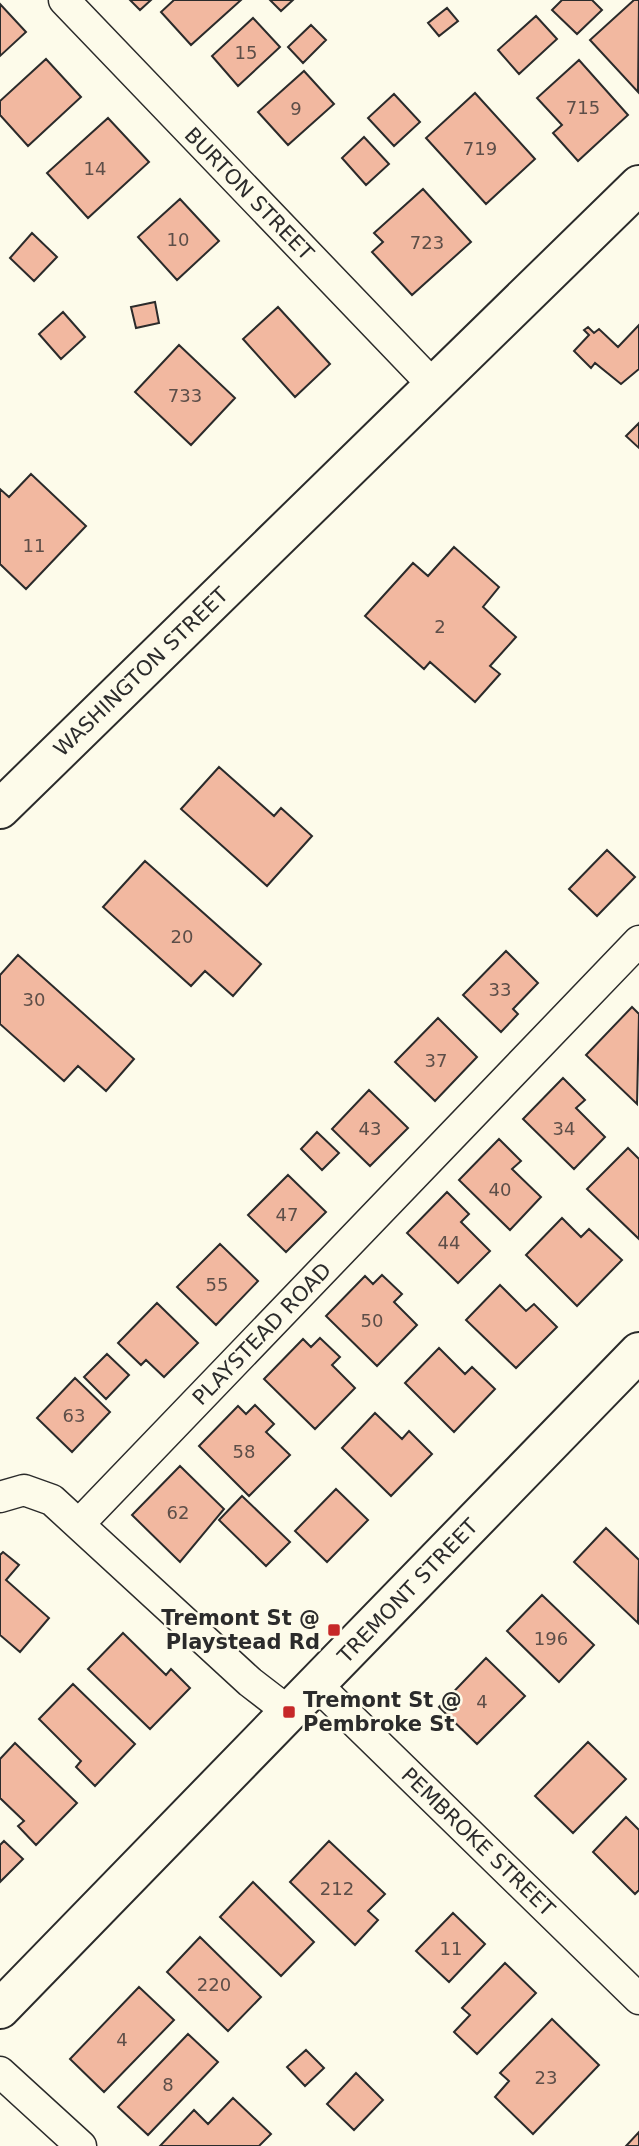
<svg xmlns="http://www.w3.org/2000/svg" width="639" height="2146" viewBox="0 0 639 2146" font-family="'DejaVu Sans',sans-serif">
<rect width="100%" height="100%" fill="#fdfbea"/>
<path fill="#f2b8a0" stroke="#2b2b2b" stroke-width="2" d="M130,0H151L140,10Z
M174,0H241L191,45L161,12Z
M270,0H293L281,11Z
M562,0H592L602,10L577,34L552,10Z
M634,0H639L638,92L590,40Z
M0,4L26,32L0,56Z
M447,8L458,21L439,36L428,23Z
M536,16L557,39L519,74L498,50Z
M253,18L280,47L238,86L212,56Z
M311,25L326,40L303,63L288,47Z
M46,59L81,97L28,146L0,115V101Z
M579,60L628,115L578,161L553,133L562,125L537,98Z
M304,71L334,104L288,145L258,112Z
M475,93L535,159L486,204L426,138Z
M394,94L420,122L394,146L368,118Z
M108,118L149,162L88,218L47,173Z
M364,137L389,164L366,185L342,158Z
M423,189L471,242L412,295L372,252L383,242L374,233Z
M180,199L219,241L177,280L138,237Z
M32,233L57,257L34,281L10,258Z
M155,302L159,323L136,328L131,307Z
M278,307L330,364L295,397L243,339Z
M63,312L85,337L61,359L39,334Z
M639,325V369L621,384L595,363L591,368L574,351L589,335L584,330L588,327L594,333L599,329L618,347Z
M179,345L235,398L191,445L135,392Z
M639,423V448L626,436Z
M31,474L86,526L26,589L0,564V489L9,497Z
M454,547L499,587L483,607L516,637L490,666L500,674L475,702L430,662L424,669L365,616L413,563L428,576Z
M219,767L274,816L281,808L312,836L267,886L181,809Z
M607,850L635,877L597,916L569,889Z
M145,861L261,964L233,996L205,971L191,986L103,907Z
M506,951L538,983L513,1009L518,1014L501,1032L463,995Z
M18,955L134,1059L106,1091L78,1066L64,1081L0,1024V975Z
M632,1007L639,1014L637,1104L586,1055Z
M438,1018L477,1057L435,1101L395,1062Z
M563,1078L585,1100L576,1108L605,1137L574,1169L523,1119Z
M369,1090L408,1128L370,1166L332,1129Z
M317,1132L339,1153L322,1170L301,1149Z
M499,1139L521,1161L512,1169L541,1197L510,1230L459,1180Z
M628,1148L639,1159V1239L587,1189Z
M288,1175L326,1212L286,1252L248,1215Z
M447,1192L469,1214L461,1222L490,1251L458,1283L407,1233Z
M562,1218L581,1237L589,1229L622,1260L577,1306L526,1255Z
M220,1244L258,1281L216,1325L177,1287Z
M382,1275L402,1294L394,1302L417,1325L377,1366L326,1316L365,1276L373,1284Z
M500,1285L526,1311L534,1304L557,1327L516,1368L466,1320Z
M157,1303L198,1343L164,1377L146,1360L141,1365L118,1343Z
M320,1338L340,1357L332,1365L355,1388L315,1429L264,1379L303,1339L311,1347Z
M439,1348L465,1374L472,1367L495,1389L454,1432L405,1383Z
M107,1354L129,1375L106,1399L84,1377Z
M75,1378L110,1412L72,1452L37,1418Z
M255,1405L274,1424L266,1432L290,1455L249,1496L199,1446L238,1406L246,1414Z
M375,1413L402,1439L409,1431L432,1454L391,1496L342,1448Z
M180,1466L224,1509L180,1562L132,1515Z
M336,1489L368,1520L327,1562L295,1531Z
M242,1496L290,1542L266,1566L219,1520Z
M606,1528L639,1560L638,1623L574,1562Z
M3,1552L19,1565L6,1580L49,1618L20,1652L0,1635V1555Z
M542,1595L594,1645L559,1682L507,1631Z
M123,1633L166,1675L171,1669L190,1688L150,1729L88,1669Z
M486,1658L525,1696L477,1744L439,1707Z
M73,1684L135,1744L95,1786L76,1767L81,1761L39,1719Z
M588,1742L626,1779L573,1833L535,1796Z
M15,1743L77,1803L36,1845L18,1826L24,1821L0,1798V1759Z
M626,1817L639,1830V1890L635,1894L593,1852Z
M4,1841L23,1859L0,1882V1845Z
M329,1841L385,1894L368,1911L378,1920L355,1945L290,1882Z
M253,1882L314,1942L281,1976L220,1917Z
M453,1913L485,1944L449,1982L416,1951Z
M200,1937L261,1997L228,2031L167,1972Z
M505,1963L536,1993L477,2054L454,2032L470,2015L462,2008Z
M139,1987L174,2020L104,2092L70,2059Z
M552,2019L599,2065L533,2134L495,2097L509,2081L500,2073Z
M188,2034L218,2062L148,2135L118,2107Z
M306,2050L324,2068L305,2086L287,2067Z
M356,2073L383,2100L354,2130L327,2104Z
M233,2098L271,2134L259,2146H160L194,2110L208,2124Z
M639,2132V2146H626Z"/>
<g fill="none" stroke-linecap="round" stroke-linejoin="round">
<g stroke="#2b2b2b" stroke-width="33">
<path id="minor" d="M64,0L435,387
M0,1497L24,1490L52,1500L250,1682L289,1712
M80,1523L639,941
M317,1685L639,1999
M0,2072L81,2146"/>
</g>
<g stroke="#2b2b2b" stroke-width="42">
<path id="secondary" d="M0,2009L639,1352"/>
</g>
<g stroke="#2b2b2b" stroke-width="42">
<path id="primary" d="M0,809L639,185"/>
</g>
<use href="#minor" stroke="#fdfbea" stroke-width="30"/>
<use href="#secondary" stroke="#fdfbea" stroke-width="38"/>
<use href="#primary" stroke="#fdfbea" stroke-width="38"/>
</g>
<g fill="#c62828" stroke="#fdfbea" stroke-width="2.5">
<rect x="327" y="1623" width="14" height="14" rx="3.5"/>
<rect x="282" y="1705" width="14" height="14" rx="3.5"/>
</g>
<g text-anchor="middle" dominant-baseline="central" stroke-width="5" stroke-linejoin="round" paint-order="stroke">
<g font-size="18" fill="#5d4e48">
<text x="246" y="52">15</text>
<text x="583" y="107">715</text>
<text x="296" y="108">9</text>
<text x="480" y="148">719</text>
<text x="95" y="168">14</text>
<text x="178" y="239">10</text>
<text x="427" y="242">723</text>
<text x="185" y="395">733</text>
<text x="34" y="545">11</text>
<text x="440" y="626">2</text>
<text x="182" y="936">20</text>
<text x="500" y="989">33</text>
<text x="34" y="999">30</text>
<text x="436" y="1060">37</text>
<text x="370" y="1128">43</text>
<text x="564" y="1128">34</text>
<text x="500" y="1189">40</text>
<text x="287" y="1214">47</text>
<text x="449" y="1242">44</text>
<text x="217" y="1284">55</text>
<text x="372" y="1320">50</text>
<text x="74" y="1415">63</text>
<text x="244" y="1451">58</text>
<text x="178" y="1512">62</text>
<text x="551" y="1638">196</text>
<text x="482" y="1701">4</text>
<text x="337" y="1888">212</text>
<text x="451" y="1948">11</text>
<text x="214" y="1984">220</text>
<text x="122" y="2039">4</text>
<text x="546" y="2077">23</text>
<text x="168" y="2084">8</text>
</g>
<g font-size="21" fill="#2b2b2b" stroke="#fdfbea">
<text transform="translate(249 194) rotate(46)">BURTON STREET</text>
<text transform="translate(141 672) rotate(-44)">WASHINGTON STREET</text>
<text transform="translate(262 1334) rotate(-46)">PLAYSTEAD ROAD</text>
<text transform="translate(408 1591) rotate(-46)">TREMONT STREET</text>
<text transform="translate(478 1842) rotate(44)">PEMBROKE STREET</text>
</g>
<g font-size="21" font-weight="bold" fill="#2b2b2b" stroke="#fdfbea" text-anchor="end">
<text x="320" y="1618">Tremont St @<tspan x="320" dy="24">Playstead Rd</tspan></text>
<text x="303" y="1700" text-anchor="start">Tremont St @<tspan x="303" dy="24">Pembroke St</tspan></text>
</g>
</g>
</svg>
